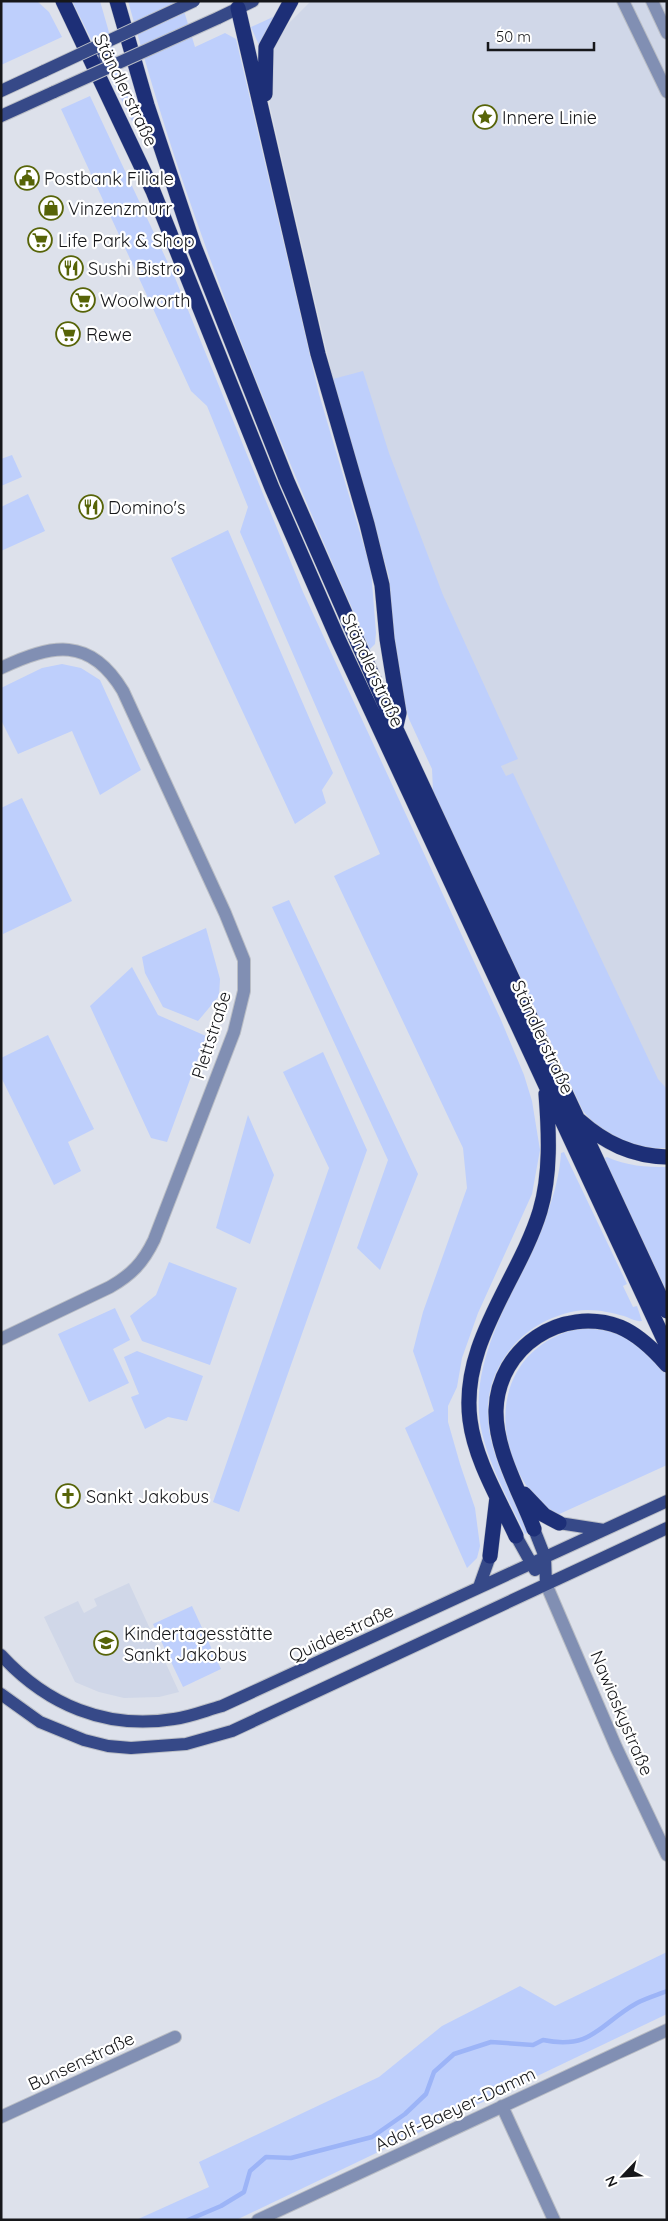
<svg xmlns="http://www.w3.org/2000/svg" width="668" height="2221" viewBox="0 0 668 2221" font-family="Quicksand,sans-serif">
<rect width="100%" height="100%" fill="#dde1eb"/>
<path fill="#d0d7e8" d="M311,1H667V1148L333,379L270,107L269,67L273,46L289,23Z
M129,1583L179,1692L159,1697L124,1698L99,1692L75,1682L44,1617L78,1601L84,1613L97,1606L94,1599Z"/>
<path fill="#becffc" d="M1,1H37L49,12L62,37L1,65Z
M72,1H100L136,126L134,125Z
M128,1H181L195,47L225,33L236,39L319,394L371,570L376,633L375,644L370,649C302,495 236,339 182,179C162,120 145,61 128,1Z
M275,16L261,50L251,27Z
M90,96L175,278L303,592L501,1020L524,1075L532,1101L540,1150L532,1194L478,1313L462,1358L457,1387L448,1406V1422L460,1464L475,1508L480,1546L477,1558L467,1568L405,1428L434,1411L413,1351L423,1312L467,1188L463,1148L334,876L380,854L240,532L248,507L207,406L191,391L61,109Z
M363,371L389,453L443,595L518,759L501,766L506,776L513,773L658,1079L667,1089V1148C628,1149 608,1140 583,1111L433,791L432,769L409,719L403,698L393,637L389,577L333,379Z
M12,455L22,477L1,486V459Z
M28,494L45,531L1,551V507Z
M228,530L333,773L322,790L326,803L295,824L171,558Z
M62,664L81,668L100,680L141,770L100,795L72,731L18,754L1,720V688L42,668Z
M22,798L72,901L3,934L1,808Z
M289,900L418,1174L380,1270L357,1248L388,1160L272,907Z
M206,928L220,979L219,996L198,1021L163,1007L145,973L142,957Z
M132,967L158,1015L206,1036L167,1142L151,1138L90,1006Z
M48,1035L94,1129L68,1142L81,1171L54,1185L1,1077V1058Z
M323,1052L367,1150L239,1512L213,1502L329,1168L283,1072Z
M248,1115L274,1175L250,1244L216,1228Z
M564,1152L627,1284L623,1286L633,1307L637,1306L642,1321C636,1322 630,1318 624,1316C609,1312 592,1308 576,1311C549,1316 525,1330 509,1351C463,1411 502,1474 529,1532L525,1534C510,1502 490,1468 482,1433C460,1338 555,1250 561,1153Z
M607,1157C626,1166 646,1167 667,1167V1292L606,1162L605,1158Z
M169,1262L237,1288L210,1365L142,1341L130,1316L156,1295Z
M115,1308L130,1340L113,1349L129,1383L89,1402L58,1334Z
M580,1328L618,1331L632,1340L658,1362L667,1376V1465L555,1516C548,1510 539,1503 533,1495C486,1434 497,1347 580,1328Z
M137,1351L203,1376L187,1421L168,1417L145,1429L131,1397L139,1394L124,1357Z
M192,1606L221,1669L183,1687L153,1624Z
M667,1952V2014L236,2220H136L209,2187L199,2162L379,2077L442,2026L520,1986L555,2006Z"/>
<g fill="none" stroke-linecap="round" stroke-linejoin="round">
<path stroke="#9cb4f7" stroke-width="4.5" d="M188,2220L221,2206L244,2192L250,2171L266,2157L291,2158L372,2137L405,2114L426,2094L434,2072L454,2054L491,2042L533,2045L543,2040C593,2050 599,2024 637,2003C646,1998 657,1995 667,1991"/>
<g stroke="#b9bdc5" stroke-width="14">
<path id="minor" d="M623,1L667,92
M652,1L667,33
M1,668C52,644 90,636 123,691L225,913L244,960V991L234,1032L154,1240C143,1263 131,1275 110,1287L1,1339
M546,1584L616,1747L667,1855
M502,2106L554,2220
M1,2117L175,2037
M258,2220L667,2030"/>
</g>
<g stroke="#b9bdc5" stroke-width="14">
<path id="major" d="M218,18L253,1
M95,48L101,49L105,54L103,69
M1,91L44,71
M1,116L54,92
M559,1523L604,1530
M534,1529L545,1557L546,1584
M516,1536L535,1570
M479,1587L490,1556
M1,1655C47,1705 106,1730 174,1719C190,1717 207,1710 222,1706L667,1501
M1,1694L40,1722L84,1740L108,1746L131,1748L186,1744L232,1731L667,1528"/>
</g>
<g stroke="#b9bdc5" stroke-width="16">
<path id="highway" d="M63,1L153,191L272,488L338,639L667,1346
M117,1L147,105L194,246L287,481L395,727L667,1311
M238,8L318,354L367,524L382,585L387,639L399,713L396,726
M265,94L266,47L291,1
M579,1120C605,1143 632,1156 667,1157
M524,1494L544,1515L559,1523
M534,1529C520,1492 495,1450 496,1410C498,1347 562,1305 620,1327C639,1335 654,1350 667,1365
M516,1536C499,1499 475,1460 470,1420C460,1343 519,1280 540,1211C551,1174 549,1132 546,1094
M490,1556L497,1497"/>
</g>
<use href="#minor" stroke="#818fb3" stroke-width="12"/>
<use href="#major" stroke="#364988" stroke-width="12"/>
<use href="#highway" stroke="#1d2f77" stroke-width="15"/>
<g stroke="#b9bdc5" stroke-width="14" stroke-linecap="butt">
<path id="major-bridge" d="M44,71L194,1
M54,92L218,18"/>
</g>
<use href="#major-bridge" stroke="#364988" stroke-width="12"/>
</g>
<defs>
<g id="sight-ring" transform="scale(1.25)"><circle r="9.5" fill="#fff" stroke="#576408" stroke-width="1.5"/><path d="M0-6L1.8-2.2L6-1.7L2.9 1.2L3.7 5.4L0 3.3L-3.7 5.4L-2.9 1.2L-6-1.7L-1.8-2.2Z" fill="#576408"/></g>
<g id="civic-ring" transform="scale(1.25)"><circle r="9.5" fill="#fff" stroke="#576408" stroke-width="1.5"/><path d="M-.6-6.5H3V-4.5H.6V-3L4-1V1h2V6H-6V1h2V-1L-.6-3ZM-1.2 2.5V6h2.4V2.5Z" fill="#576408"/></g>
<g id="shop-ring" transform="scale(1.25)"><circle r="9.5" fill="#fff" stroke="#576408" stroke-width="1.5"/><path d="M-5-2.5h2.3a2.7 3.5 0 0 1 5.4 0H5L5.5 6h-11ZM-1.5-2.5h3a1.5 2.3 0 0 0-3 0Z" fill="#576408"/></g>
<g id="supermarket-ring" transform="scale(1.25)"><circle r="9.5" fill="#fff" stroke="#576408" stroke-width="1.5"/><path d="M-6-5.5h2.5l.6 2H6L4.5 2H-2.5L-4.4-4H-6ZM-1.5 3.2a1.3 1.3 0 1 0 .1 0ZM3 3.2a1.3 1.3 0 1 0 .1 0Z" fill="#576408"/></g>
<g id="restaurant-ring" transform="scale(1.25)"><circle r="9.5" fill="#fff" stroke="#576408" stroke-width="1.5"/><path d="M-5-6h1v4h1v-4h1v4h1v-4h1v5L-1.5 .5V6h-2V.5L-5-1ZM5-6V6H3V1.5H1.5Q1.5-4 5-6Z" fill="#576408"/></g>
<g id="church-ring" transform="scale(1.25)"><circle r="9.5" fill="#fff" stroke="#576408" stroke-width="1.5"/><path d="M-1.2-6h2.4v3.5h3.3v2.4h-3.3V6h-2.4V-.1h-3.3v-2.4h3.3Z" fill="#576408"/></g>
<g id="school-ring" transform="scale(1.25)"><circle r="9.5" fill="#fff" stroke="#576408" stroke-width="1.5"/><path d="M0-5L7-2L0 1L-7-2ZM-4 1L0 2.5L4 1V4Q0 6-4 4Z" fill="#576408"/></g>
</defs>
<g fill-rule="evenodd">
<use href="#sight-ring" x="485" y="117"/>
<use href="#civic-ring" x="27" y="178"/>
<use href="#shop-ring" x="51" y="208"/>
<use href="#supermarket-ring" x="40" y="240"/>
<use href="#restaurant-ring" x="71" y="268"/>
<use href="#supermarket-ring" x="83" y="300"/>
<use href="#supermarket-ring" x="68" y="334"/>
<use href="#restaurant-ring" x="91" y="507"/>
<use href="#church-ring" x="68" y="1496"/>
<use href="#school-ring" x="106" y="1643"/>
</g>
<g text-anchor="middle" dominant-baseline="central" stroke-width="4.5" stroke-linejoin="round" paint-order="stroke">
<g font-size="18" fill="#16171a" stroke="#fff">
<text transform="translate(126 90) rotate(64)">Ständlerstraße</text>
<text transform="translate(373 670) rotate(65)">Ständlerstraße</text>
<text transform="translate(211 1035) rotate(-72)">Plettstraße</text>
<text transform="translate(543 1037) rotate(65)">Ständlerstraße</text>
<text transform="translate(341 1633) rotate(-25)">Quiddestraße</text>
<text transform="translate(622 1713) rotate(67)">Nawiaskystraße</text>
<text transform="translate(81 2061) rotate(-25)">Bunsenstraße</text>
<text transform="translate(455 2109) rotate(-25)">Adolf-Baeyer-Damm</text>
</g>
<g font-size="18" fill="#16171a" stroke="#fff" text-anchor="start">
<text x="502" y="117">Innere Linie</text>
<text x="44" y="178">Postbank Filiale</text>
<text x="68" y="208">Vinzenzmurr</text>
<text x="58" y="240">Life Park &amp; Shop</text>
<text x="88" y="268">Sushi Bistro</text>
<text x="100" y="300">Woolworth</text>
<text x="86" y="334">Rewe</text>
<text x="108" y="507">Domino's</text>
<text x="86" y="1496">Sankt Jakobus</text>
<text x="124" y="1633">Kindertagesstätte<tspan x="124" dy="21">Sankt Jakobus</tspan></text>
</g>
</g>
<rect width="668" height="2221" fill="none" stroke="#16171a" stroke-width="5"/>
<g transform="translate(623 2176) rotate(245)" stroke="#ffffff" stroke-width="4" paint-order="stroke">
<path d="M0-4L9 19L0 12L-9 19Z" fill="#16171a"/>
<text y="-8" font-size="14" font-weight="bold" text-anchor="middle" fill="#16171a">N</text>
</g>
<path d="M488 42v8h106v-8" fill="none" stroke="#16171a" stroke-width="2.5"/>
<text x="496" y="42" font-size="15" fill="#16171a" stroke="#ffffff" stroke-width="4" paint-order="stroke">50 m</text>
</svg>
